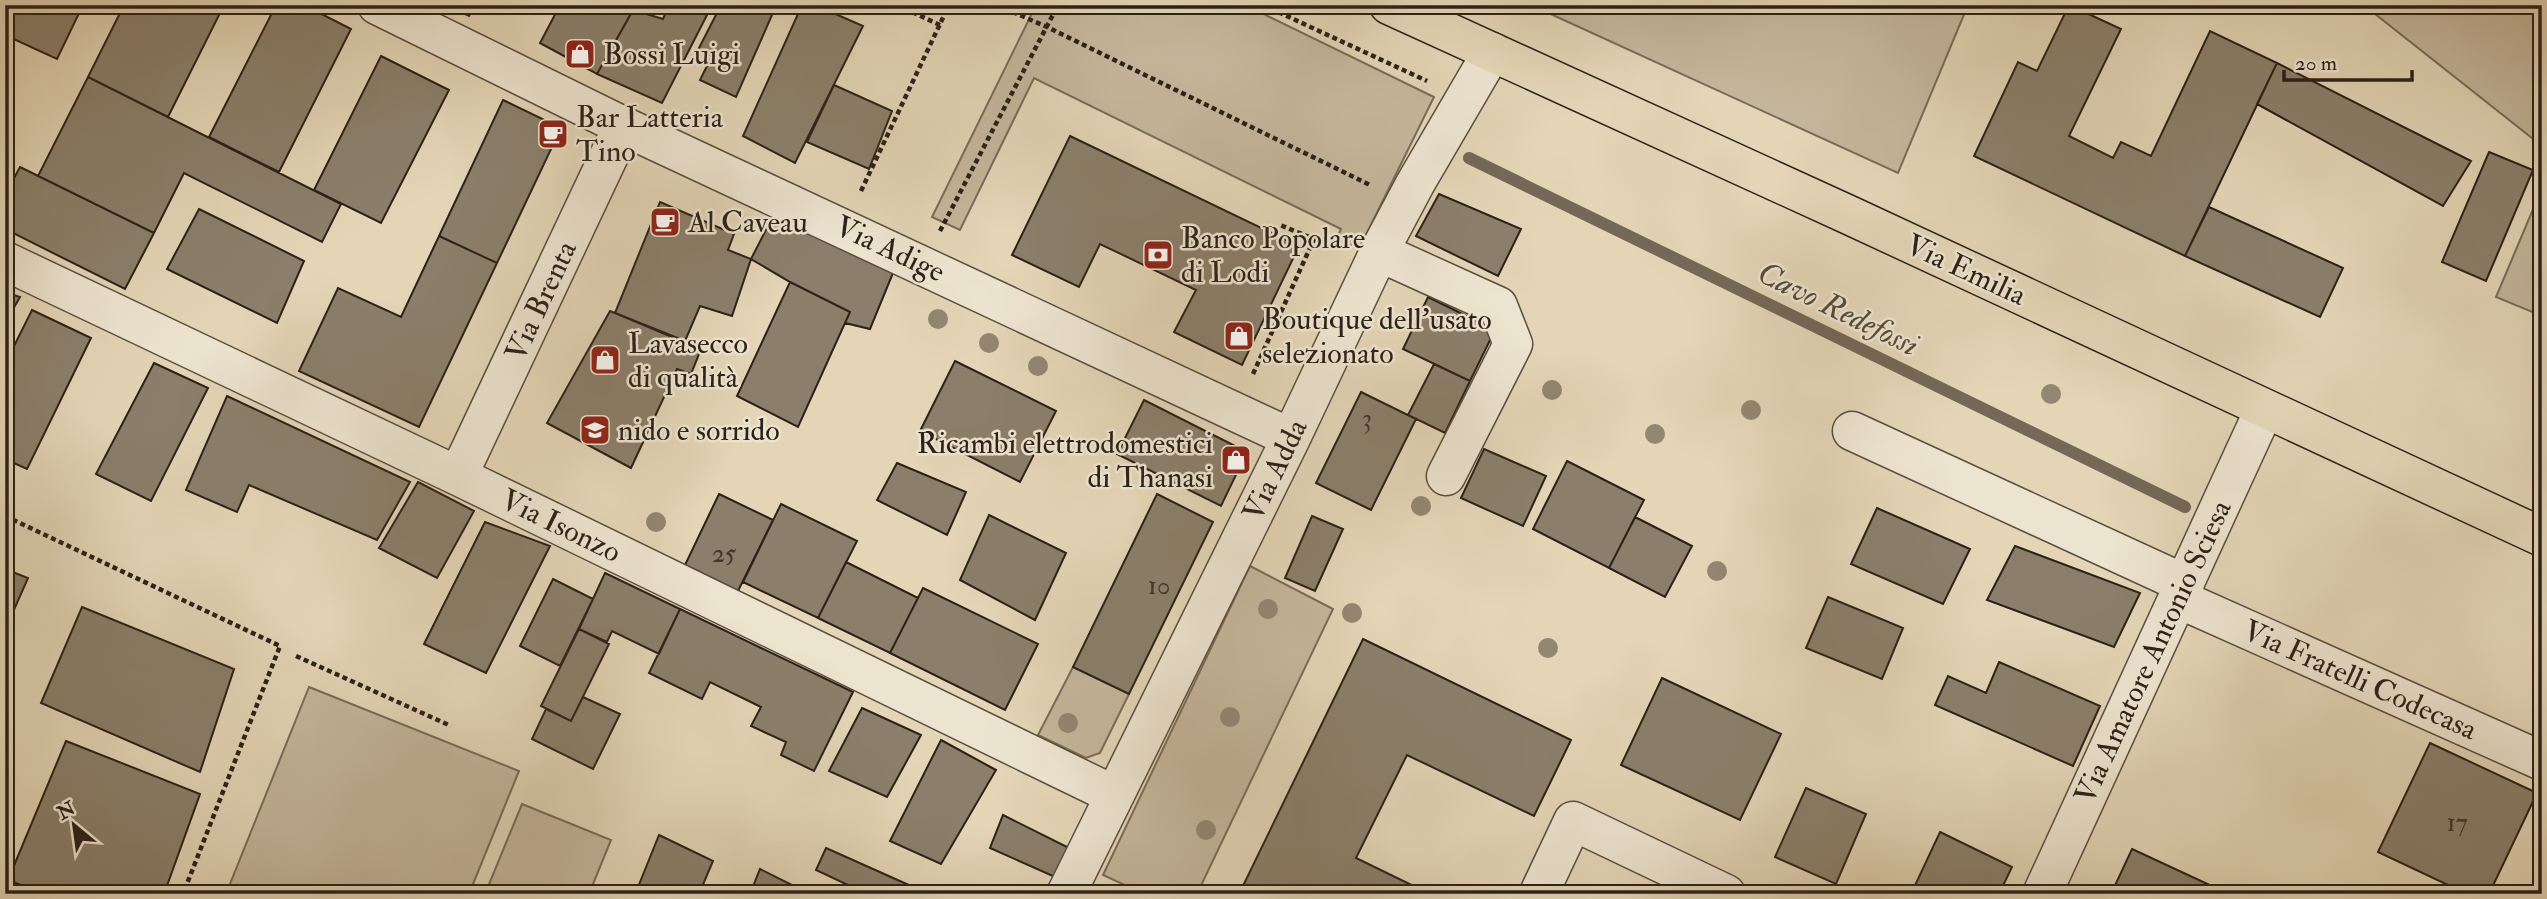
<svg xmlns="http://www.w3.org/2000/svg" width="2547" height="899" viewBox="0 0 2547 899" font-family="'IM FELL Double Pica',serif">
<rect width="100%" height="100%" fill="#e3d5b6"/>
<filter id="stains"><feTurbulence type="fractalNoise" baseFrequency=".00286" numOctaves="4"/><feColorMatrix values="0 0 0 0 .2 0 0 0 0 .09 0 0 0 0 .02 0 0 0 .5 -.17"/></filter>
<radialGradient id="worn" r=".72"><stop offset=".6" stop-color="#630" stop-opacity="0"/><stop offset="1" stop-color="#630" stop-opacity=".3"/></radialGradient>
<path fill="#c4b69b" stroke="#786c5a" stroke-width="2" d="M1036,5H1245L1434,97L1362,243L1332,248L1341,229L1034,78L960,230L932,217Z
M1531,5H1968L1898,173Z
M2542,5V146L2365,6V5Z
M2542,188V316L2496,297Z
M1250,566L1333,609L1197,894H1144L1103,875Z
M1073,667L1129,694L1100,753L1086,758L1038,735Z
M309,687L519,771L469,894H226Z
M522,804L611,840L589,894H485Z"/>
<g fill="none" stroke-linecap="round" stroke-linejoin="round">
<path stroke="#746857" stroke-width="12" d="M1469,158L2185,507"/>
</g>
<path fill="#8b7f6b" stroke="#2b2119" stroke-width="2" d="M5,5H83L57,59L5,35Z
M124,5H224L168,117L88,77Z
M276,5H304L351,29L279,172L209,137Z
M447,5H474L469,16Z
M515,5H538L534,14Z
M560,5H636L597,74L540,43Z
M669,5H682L707,15L662,103L597,74L633,10L663,19Z
M721,5H750L772,15L736,97L700,80L712,56L698,50Z
M802,5H815L863,26L795,163L743,136Z
M2069,5L2121,29L2069,136L2113,158L2121,142L2151,156L2210,31L2277,63L2185,256L1974,156L2018,62L2037,71Z
M381,56L449,90L381,223L314,190Z
M2277,63L2471,161L2443,206L2257,104Z
M88,77L341,204L322,242L184,173L154,233L38,176Z
M834,85L892,111L869,169L807,142Z
M503,100L561,128L497,263L439,236Z
M1070,136L1299,246L1242,365L1174,332L1196,290L1100,244L1079,287L1012,255Z
M2489,152L2533,170L2486,281L2442,262Z
M20,167L154,233L125,289L5,229V195Z
M1439,194L1521,229L1498,276L1416,236Z
M660,202L734,234L728,250L751,259L732,316L700,306L685,341L615,313Z
M2209,207L2343,268L2320,317L2185,256Z
M199,209L304,261L277,323L167,269Z
M773,216L893,273L870,329L845,323L850,312L790,282L751,259Z
M439,236L497,263L419,427L299,371L338,288L401,317Z
M790,282L850,312L798,427L737,396Z
M5,292L20,297L5,323Z
M1428,297L1495,330L1470,381L1403,349Z
M32,310L91,338L27,469L5,459V364Z
M610,311L701,349L691,374L677,369L631,468L547,423Z
M955,361L1056,411L1020,482L920,431Z
M154,363L208,388L151,501L96,474Z
M1434,364L1470,381L1445,433L1408,415Z
M1361,392L1416,419L1371,510L1316,483Z
M227,396L410,482L377,540L249,485L237,512L186,490Z
M1144,400L1247,452L1221,506L1117,454Z
M1484,449L1546,476L1523,526L1461,498Z
M1567,461L1644,500L1609,568L1533,529Z
M897,463L966,492L947,535L877,500Z
M418,482L474,511L437,578L379,548Z
M719,494L773,520L738,591L685,565Z
M1157,494L1213,522L1129,694L1073,667Z
M781,504L857,541L818,618L743,582Z
M1877,508L1970,549L1943,604L1851,564Z
M989,515L1066,553L1035,620L960,580Z
M1312,516L1343,529L1315,591L1285,578Z
M1635,517L1692,546L1665,597L1609,568Z
M485,522L550,546L486,673L424,644Z
M2015,546L2140,593L2114,647L1987,600Z
M846,562L918,598L890,653L818,618Z
M5,569L28,578L5,630Z
M605,573L680,609L659,654L612,631L607,642L579,629Z
M553,579L593,599L560,666L520,646Z
M923,588L1038,644L1005,710L890,653Z
M1828,597L1903,628L1882,679L1806,648Z
M82,607L234,669L200,772L41,703Z
M680,609L853,692L814,771L781,755L786,742L751,726L761,707L710,682L702,699L649,673Z
M579,629L609,644L571,721L541,706Z
M1363,639L1571,740L1534,816L1407,755L1356,858L1430,894H1250L1241,890Z
M1999,662L2100,706L2073,766L1935,705L1948,676L1986,693Z
M1662,678L1781,734L1740,820L1621,765Z
M583,697L620,714L593,769L532,739L546,709L571,721Z
M862,708L921,735L887,797L829,771Z
M941,740L996,770L941,864L890,841Z
M66,741L200,794L164,894H44L8,880Z
M2430,743L2537,793L2489,894H2467L2378,852Z
M1806,788L1866,814L1836,884L1775,857Z
M1003,815L1071,849L1055,877L990,848Z
M1940,832L2012,867L1999,894H1911Z
M659,835L713,861L699,894H639L636,892Z
M826,848L929,894H867L816,870Z
M2132,849L2229,894H2111Z
M760,869L800,889L798,894H750Z"/>
<g fill="none" stroke-linecap="round" stroke-linejoin="round">
<g stroke="#594e40" stroke-width="41">
<path id="street" d="M377,5L623,126L1291,438
M1379,252L1498,306L1513,344L1446,476
M5,261L458,476L1114,795
M1852,431L2185,584
M458,476L623,126
M2179,599L2542,761
M1540,891L1573,821L1726,894
M1066,894L1291,438L1379,252L1415,184L1492,52
M2042,894L2264,410"/>
</g>
<g stroke="#2b2119" stroke-width="41">
<path id="primary" d="M1389,5L1849,215L2542,537"/>
</g>
<path stroke="#2b2119" stroke-width="4.5" stroke-dasharray="5 3.5" stroke-linecap="butt" d="M897,5L940,25
M997,5L1047,27L1370,185
M1263,5L1427,81
M861,191L949,5
M940,231L1058,5
M1253,374L1314,239L1280,225
M5,516L280,646L183,894
M296,656L451,726"/>
<use href="#street" stroke="#ede4d0" stroke-width="38"/>
<use href="#primary" stroke="#e3d5b6" stroke-width="38"/>
</g>
<g fill="#938672">
<circle cx="938" cy="319" r="10"/>
<circle cx="989" cy="343" r="10"/>
<circle cx="1038" cy="366" r="10"/>
<circle cx="1552" cy="390" r="10"/>
<circle cx="2051" cy="394" r="10"/>
<circle cx="1751" cy="410" r="10"/>
<circle cx="1655" cy="434" r="10"/>
<circle cx="1421" cy="506" r="10"/>
<circle cx="656" cy="522" r="10"/>
<circle cx="1717" cy="571" r="10"/>
<circle cx="1268" cy="609" r="10"/>
<circle cx="1352" cy="613" r="10"/>
<circle cx="1548" cy="648" r="10"/>
<circle cx="1230" cy="717" r="10"/>
<circle cx="1068" cy="723" r="10"/>
<circle cx="1206" cy="830" r="10"/>
</g>
<defs>
<g id="shop-square" transform="scale(1.575)"><rect x="-9" y="-9" width="18" height="18" rx="4" fill="#8f2418" stroke="#ede4d0"/><path d="M-5-2.5h2.3a2.7 3.5 0 0 1 5.4 0H5L5.5 6h-11ZM-1.5-2.5h3a1.5 2.3 0 0 0-3 0Z" fill="#fff"/></g>
<g id="cafe-square" transform="scale(1.575)"><rect x="-9" y="-9" width="18" height="18" rx="4" fill="#8f2418" stroke="#ede4d0"/><path d="M-5.5-4.5H6V0H3Q3 3.5 0 3.5H-2.5Q-5.5 3.5-5.5 0ZM3-3.2v2h1.7v-2ZM-6 4.5H4V6H-6Z" fill="#fff"/></g>
<g id="bank-square" transform="scale(1.575)"><rect x="-9" y="-9" width="18" height="18" rx="4" fill="#8f2418" stroke="#ede4d0"/><path d="M-6-4H6V4H-6ZM0-2.3a2.3 2.3 0 1 0 0 4.6a2.3 2.3 0 1 0 0-4.6Z" fill="#fff"/></g>
<g id="school-square" transform="scale(1.575)"><rect x="-9" y="-9" width="18" height="18" rx="4" fill="#8f2418" stroke="#ede4d0"/><path d="M0-5L7-2L0 1L-7-2ZM-4 1L0 2.5L4 1V4Q0 6-4 4Z" fill="#fff"/></g>
</defs>
<g fill-rule="evenodd">
<use href="#shop-square" x="580" y="54"/>
<use href="#cafe-square" x="553" y="134"/>
<use href="#cafe-square" x="665" y="222"/>
<use href="#bank-square" x="1158" y="255"/>
<use href="#shop-square" x="1239" y="336"/>
<use href="#shop-square" x="605" y="360"/>
<use href="#school-square" x="595" y="430"/>
<use href="#shop-square" x="1236" y="460"/>
</g>
<g text-anchor="middle" dominant-baseline="central" stroke-width="5" stroke-linejoin="round" paint-order="stroke">
<g font-size="26" fill="#43382e">
<text x="1367" y="419">3</text>
<text x="724" y="554">25</text>
<text x="1159" y="586">10</text>
<text x="2457" y="823">17</text>
</g>
<g font-size="30" fill="#2b2119" stroke="#ede4d0" text-anchor="start">
<text x="603" y="54">Bossi Luigi</text>
<text x="576" y="117">Bar Latteria<tspan x="576" dy="34">Tino</tspan></text>
<text x="688" y="222">Al Caveau</text>
<text x="1181" y="238">Banco Popolare<tspan x="1181" dy="34">di Lodi</tspan></text>
<text x="1262" y="319">Boutique dell'usato<tspan x="1262" dy="34">selezionato</tspan></text>
<text x="628" y="343">Lavasecco<tspan x="628" dy="34">di qualità</tspan></text>
<text x="618" y="430">nido e sorrido</text>
<text x="1213" y="443" text-anchor="end">Ricambi elettrodomestici<tspan x="1213" dy="34">di Thanasi</tspan></text>
</g>
<g font-size="30" fill="#2b2119" stroke="#ede4d0">
<text transform="translate(890 249) rotate(25)">Via Adige</text>
<text transform="translate(1966 270) rotate(25)">Via Emilia</text>
<text transform="translate(541 301) rotate(-65)">Via Brenta</text>
<text transform="translate(1275 470) rotate(-64)">Via Adda</text>
<text transform="translate(561 526) rotate(26)">Via Isonzo</text>
<text transform="translate(2153 652) rotate(-65)">Via Amatore Antonio Sciesa</text>
<text transform="translate(2360 680) rotate(24)">Via Fratelli Codecasa</text>
</g>
<g font-size="32" font-style="italic" fill="#554b3d" stroke="#ede4d0">
<text transform="translate(1838 309) rotate(26)">Cavo Redefossi</text>
</g>
</g>
<rect width="2547" height="899" fill="none" stroke="#e3d5b6" stroke-width="28"/>
<rect x="7" y="7" width="2533" height="885" fill="none" stroke="#2b2119" stroke-width="3.5"/>
<rect x="14" y="14" width="2519" height="871" fill="none" stroke="#2b2119" stroke-width="2"/>
<g transform="translate(74 825) rotate(331)" stroke="#ede4d0" stroke-width="5" paint-order="stroke">
<path d="M0-5L12 26L0 18L-12 26Z" fill="#2b2119"/>
<text y="-10" font-size="19" font-weight="bold" text-anchor="middle" fill="#2b2119">N</text>
</g>
<path d="M2284 70v10h128v-10" fill="none" stroke="#2b2119" stroke-width="3.5"/>
<text x="2295" y="70" font-size="21" fill="#2b2119" stroke="#ede4d0" stroke-width="5" paint-order="stroke">20 m</text>
<rect width="100%" height="100%" filter="url(#stains)"/>
<rect width="100%" height="100%" fill="url(#worn)"/>
</svg>
